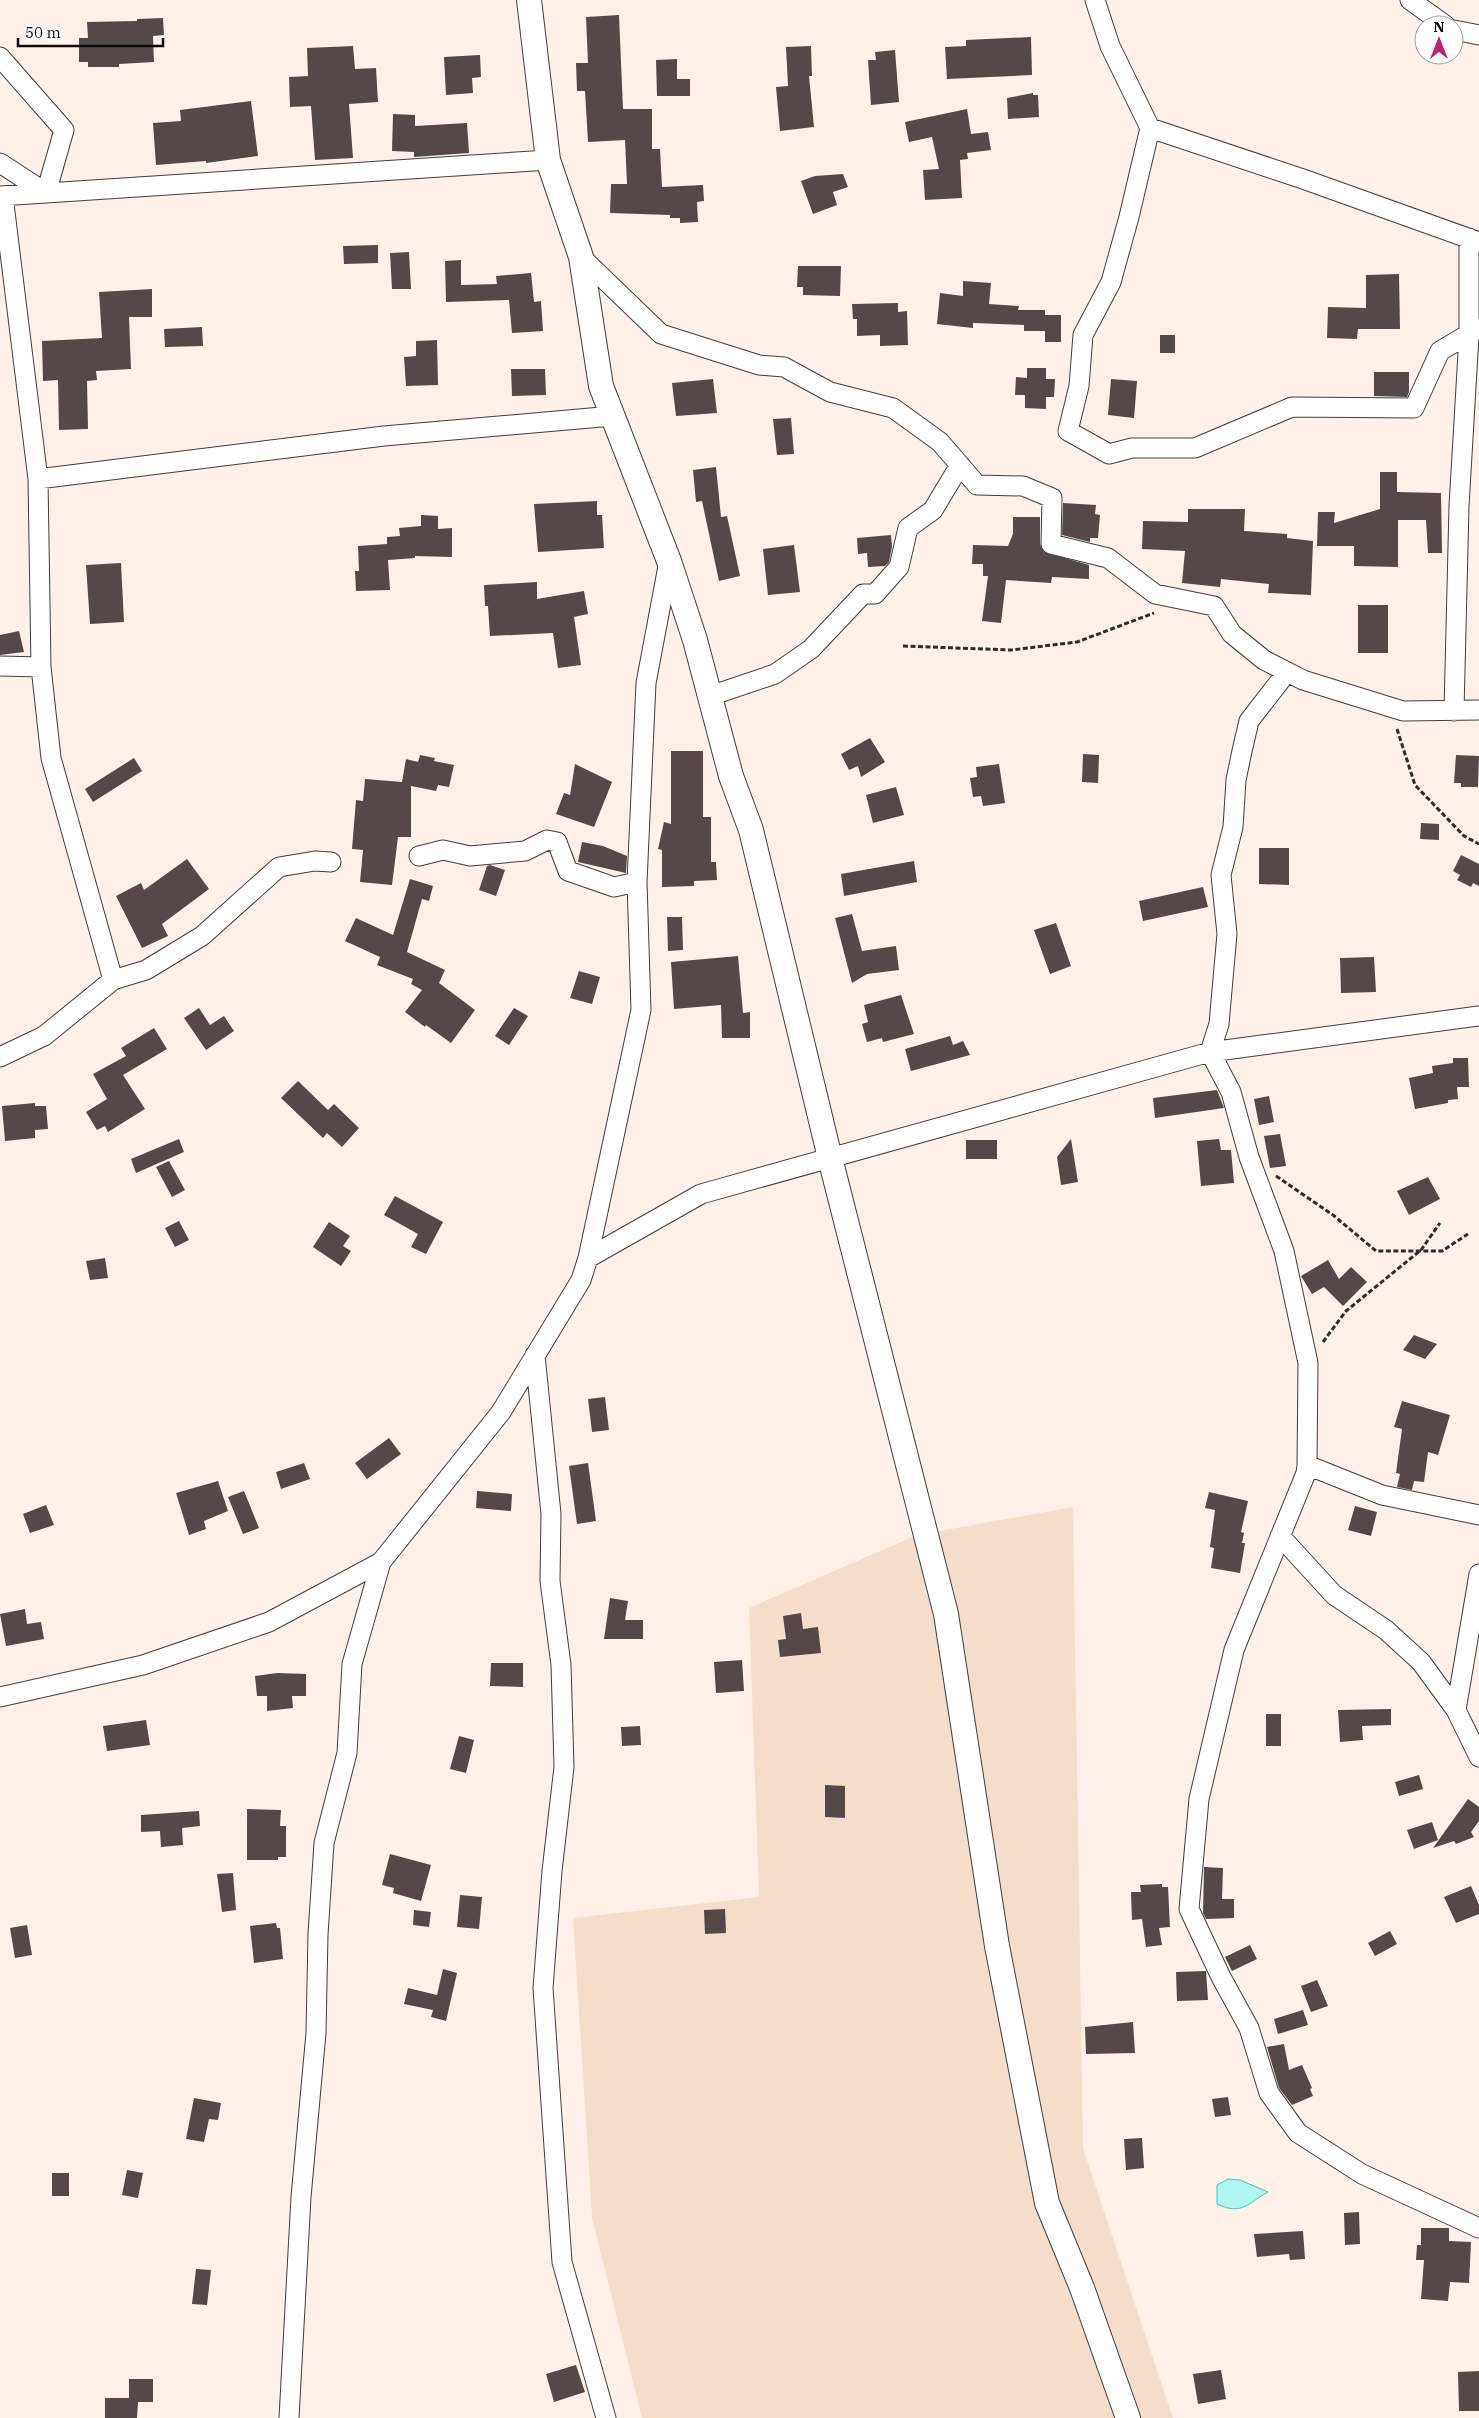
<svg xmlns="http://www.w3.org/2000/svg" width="1479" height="2418" viewBox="0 0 1479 2418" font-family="'IBM Plex Serif',serif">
<rect width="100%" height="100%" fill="#fff1ea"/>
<path fill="#f4decb" d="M1073,1507L1083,2148L1173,2418H642L592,2218L573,1918L759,1897L749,1608L917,1535Z"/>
<path fill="#aff6f0" stroke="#36cdc4" d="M1228,2179L1240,2180L1268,2192C1248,2203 1242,2216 1217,2204V2185Z"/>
<path fill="#544849" d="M619,15L623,109H652V149H660L662,187L703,185L704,201L697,202L698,222L680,223V218H670V215L610,213L611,184H627L625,140L588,142L585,91H577L576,63H588L586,17Z
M163,18L164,35L153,36L154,62L119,64V67H88V62H79V38H88L87,22L137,21V19Z
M1031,37L1032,75L947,79L945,47L966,46V40Z
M353,46L355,69L376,68L378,102L349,104L353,158L315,160L311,106L290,107L289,77L308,76L307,48Z
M811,46L812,76H809L814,127L780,131L776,87L788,86L786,47Z
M895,50L899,102L871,105L868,60H876L875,52Z
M480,55L481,77L472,78L473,93L446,95L444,57Z
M677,59V79H690V96H657L656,60Z
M1033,93V95H1038L1039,117L1008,119L1007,98Z
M251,101L258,156L206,163V161L156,165L153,123L181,121L180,110Z
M967,109L971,134L988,132L991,150L967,153L968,159L960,160L962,198L925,200L923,170L939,169L932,137L909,142L905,122Z
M393,114L415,115V126L467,123L469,153L414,157V152L392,151Z
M843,174L848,187L833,192L837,205L813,214L801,181L815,176Z
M378,245V263L344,264L343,246Z
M409,252L411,289H392L390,253Z
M461,260V285L497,284L496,276L531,273L534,302L541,301L543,331L512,333L509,300L446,302L445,261Z
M798,266H841L840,296L803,295V287H797Z
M1399,274L1400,329H1358L1357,339L1327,338L1328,307L1366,308V275Z
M963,281L991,283L989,304L1019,306L1018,310H1045V315H1061V342H1045V331H1024V325L973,323V328L937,324L940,293L963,296Z
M152,289V317H129L131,369L96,371L97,380L87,381L88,429L59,430L58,380L43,381L42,341L102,338L99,292Z
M898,303V312L907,311L908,345L880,346V335L857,336V319H853L852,304Z
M202,327L203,346L165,347L164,329Z
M1160,335H1175V353H1160Z
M437,340L438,385L406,386L404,357L416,356V341Z
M1027,368H1046V379H1055L1054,397H1046V409L1025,408V395H1015L1016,377L1027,378Z
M511,369H545L546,395L512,396Z
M1374,372H1409V392L1407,397L1374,396Z
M713,379L717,413L676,416L672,383Z
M1111,379L1137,381L1134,418L1108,415Z
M791,418L794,454L777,455L773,419Z
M716,467L721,517L727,516L740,576L719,581L702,501L696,502L693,470Z
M1380,472H1397V492L1441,493L1442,553H1428L1426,520H1398V567L1354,566V546H1317L1318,512H1335L1334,523L1380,509Z
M597,501V515H602L604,548L538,552L534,504Z
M1063,503L1096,505L1095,514L1100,515L1098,538H1090V542L1062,535Z
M1188,509H1245L1244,531L1287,534V538L1313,541L1311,595L1268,593L1269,584L1221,579L1220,587L1182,583L1185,551L1142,549L1143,521L1188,522Z
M421,515L438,516V529L452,528V557L415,556V558L388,560L390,590L356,591L355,571H359L358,546L387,544V537L400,536L399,528L421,526Z
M1013,517H1040V544L1044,552L1089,565V579L1052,577L1051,583L1006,580L1001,623L982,621L988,576H983V564H972L973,545L1008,546L1013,534Z
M891,535L892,547L889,562L885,566L868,567L867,553L858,554L857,538Z
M794,545L800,592L768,595L763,549Z
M121,563L124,622L90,624L86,565Z
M537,582V599L584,591L588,614L574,617L581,665L558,668L553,633L490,636L488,606H485L484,585Z
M1358,605H1388V653H1358Z
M19,631L24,652L0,655V635Z
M870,738L885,762L861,777L858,766L849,770L841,754Z
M671,751H703V817H711V862H716L717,880L694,881V886L662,887V850L658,849L664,822L671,824Z
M1083,754L1099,755L1098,783L1082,782Z
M420,755L435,758L434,761L454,765L449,787L438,785L436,791L411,786V837H398L392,885L360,882L363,850L352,849L356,800L363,801L365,779L402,782L406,759L418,762Z
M1456,755L1479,756L1478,787H1461V783H1454Z
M134,758L142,771L93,802L85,789Z
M575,764L612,782L594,827L556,814L564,793L570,795Z
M999,764L1005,803L983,806L981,796L973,797L970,778L977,777L976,767Z
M896,787L904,815L873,823L866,795Z
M1421,823L1439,824V840L1420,839Z
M582,842L603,846L627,856L626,873L578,862Z
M1259,848H1289V885L1259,884Z
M1461,855L1479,864V886L1473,883L1471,887L1457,880L1460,875L1453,871Z
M187,859L209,889L162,924L168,936L142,948L116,896L141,883L144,890Z
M914,861L917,882L844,896L841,874Z
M490,865L505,870L496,896L479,890L487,866Z
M410,879L433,886L429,901L422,899L407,952L445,970L439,983L475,1010L451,1043L426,1025L425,1027L405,1012L422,990L411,984L413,979L377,965L380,957L345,941L356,918L393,935Z
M1203,887L1208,907L1143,921L1139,901Z
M852,914L862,951L896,946L899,970L867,974L852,983L835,918Z
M667,917H682L683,950L668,951Z
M1056,923L1071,966L1050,974L1034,930Z
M738,956L743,1013L750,1012V1038H722L721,1005L674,1009L671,962Z
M1374,957L1376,992L1341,993L1340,958Z
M579,971L600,977L592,1004L570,998Z
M901,995L914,1034L883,1042L882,1038L867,1042L862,1024L868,1022L864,1005Z
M199,1008L210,1025L224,1016L234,1031L206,1050L184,1018Z
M514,1008L528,1016L509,1045L495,1036Z
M154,1028L167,1049L123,1075L145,1109L108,1132L105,1126L97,1130L86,1112L107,1099L93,1074L126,1056L121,1048Z
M950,1036L953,1045L963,1041L970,1055L911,1071L905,1049Z
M1453,1058H1468L1469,1087H1457L1458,1099L1448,1100V1103L1415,1109L1409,1078L1433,1073L1432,1066L1453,1063Z
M298,1081L328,1110L334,1104L359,1128L342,1147L327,1133L323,1138L281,1098Z
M1217,1090L1224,1108L1155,1118L1153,1098Z
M1269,1096L1274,1122L1259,1125L1254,1099Z
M35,1103V1106H46L48,1129L35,1130V1138L5,1141L2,1106Z
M1280,1134L1286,1166L1270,1168L1264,1136Z
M179,1139L184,1152L136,1173L131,1159Z
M1071,1139L1078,1182L1061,1185L1057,1157Z
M1219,1139L1221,1150H1231L1234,1183L1201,1186L1197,1141Z
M966,1140H997V1159H966Z
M169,1161L185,1190L172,1197L156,1167Z
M1428,1177L1440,1199L1409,1215L1397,1191Z
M395,1196L443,1222L426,1254L411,1247L418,1234L384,1215Z
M179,1221L189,1240L175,1247L165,1228Z
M329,1222L350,1236L343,1246L351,1251L341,1266L313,1247Z
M105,1258L108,1278L90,1280L86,1261Z
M1328,1260L1339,1279L1351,1267L1367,1282L1343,1306L1324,1287L1312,1294L1301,1276Z
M1414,1335L1437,1344L1425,1359L1403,1350Z
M605,1397L609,1430L592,1432L588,1399Z
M1402,1401L1450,1415L1438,1455L1428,1452L1424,1482L1414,1481L1412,1490L1397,1487L1400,1474L1396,1473L1402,1429L1394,1427Z
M389,1438L401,1454L367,1479L355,1463Z
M304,1463L310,1479L281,1489L276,1472Z
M588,1463L596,1521L577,1524L569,1466Z
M218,1481L228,1511L204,1521L206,1529L189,1535L176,1493Z
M244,1491L259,1528L243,1534L228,1497Z
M477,1491L512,1494L511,1511L476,1508Z
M1209,1492L1248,1501L1241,1532L1244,1533L1242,1543H1245L1240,1573L1211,1568L1214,1548L1210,1547L1215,1510L1205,1508Z
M46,1505L54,1525L30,1533L23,1514Z
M1355,1506L1377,1512L1371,1536L1348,1530Z
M610,1598L628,1601L625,1620H643V1639H604Z
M25,1609L27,1624L41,1622L44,1639L6,1646L0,1614Z
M801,1613L803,1629L818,1627L821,1653L780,1657L778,1640L786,1639L783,1616Z
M742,1660L744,1691L716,1693L714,1662Z
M491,1663H523V1687L490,1686Z
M277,1673L306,1674V1696H292L293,1708L267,1711V1696H257L255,1676Z
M1391,1709V1725L1362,1726L1363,1740L1340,1742L1338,1710Z
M1266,1714H1281V1746H1266Z
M146,1720L150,1745L107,1751L103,1726Z
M640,1726L641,1745L622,1746L621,1727Z
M459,1736L474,1740L466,1773L450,1769Z
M1419,1775L1423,1789L1399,1796L1395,1782Z
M825,1785L845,1786V1818L825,1817Z
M1468,1799L1479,1807V1821L1471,1832L1474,1837L1456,1844L1454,1841L1433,1848Z
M247,1809L281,1810L280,1826H286V1857H278V1860H247Z
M199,1811L200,1826L182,1828L183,1845L161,1847L160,1831L141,1832V1815Z
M1432,1822L1438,1840L1414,1849L1407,1830Z
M390,1854L431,1865L421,1901L393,1893L394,1888L382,1885Z
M1204,1867L1223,1868L1222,1899H1234V1918L1206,1919L1203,1913Z
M233,1873L236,1910L222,1912L217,1874Z
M1162,1884V1887H1168L1170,1927L1159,1928L1162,1945L1146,1947L1142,1919L1132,1920L1131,1892H1141L1140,1885Z
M1471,1886L1479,1905V1914L1456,1923L1444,1897Z
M460,1895L482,1897L479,1929L457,1927Z
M725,1909L726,1933L705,1934L704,1910Z
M414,1910L431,1912L429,1927L413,1925Z
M276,1923L277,1928H280L283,1959L254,1963L250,1926Z
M27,1925L32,1955L15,1958L10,1928Z
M1390,1931L1397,1944L1375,1956L1368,1943Z
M1250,1945L1257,1959L1232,1971L1225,1957Z
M443,1969L457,1973L446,2021L431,2017L433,2010L404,2004L408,1988L437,1995Z
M1206,1971L1208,2000L1177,2001L1176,1972Z
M1317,1980L1328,2006L1311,2012L1301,1986Z
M1303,2010L1308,2025L1278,2034L1274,2019Z
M1133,2022L1135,2053L1086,2054L1085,2027Z
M1284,2044L1289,2070L1302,2065L1312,2088L1310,2089L1313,2096L1292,2105L1279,2088L1267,2047Z
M1228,2097L1231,2115L1215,2117L1212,2099Z
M194,2098L221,2103L218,2120L209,2119L204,2142L186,2139Z
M1142,2138L1144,2168L1126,2170L1124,2139Z
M127,2170L143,2173L138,2198L122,2195Z
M52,2173H69V2196H52Z
M1359,2212L1360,2244L1345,2245L1344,2213Z
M1421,2228H1449V2241L1471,2242L1469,2283L1450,2282L1448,2301L1421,2299L1424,2260H1416L1417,2245H1421Z
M1303,2231L1305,2259L1290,2260L1289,2254L1257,2257L1254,2234Z
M196,2269L211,2270L207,2305L192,2304Z
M576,2365L585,2392L554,2402L546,2374Z
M1221,2370L1226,2399L1198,2404L1193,2374Z
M1479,2371V2411H1459L1458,2372Z
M129,2379H153V2402H138L137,2418H105V2398H129Z"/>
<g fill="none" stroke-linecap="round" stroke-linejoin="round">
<g stroke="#3e3e3e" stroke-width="21">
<path id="minor" d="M1095,0L1110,46L1150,128L1129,217L1111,282L1083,335L1079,386L1068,431L1109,454L1132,448H1195L1292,407L1414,408L1440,351L1479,328
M1410,0L1445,25
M1454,30L1479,35
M0,57L64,130L46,193L0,163
M1150,128L1303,179L1479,242
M0,196L548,160
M3,196L38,479L41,667L51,758L113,980
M581,257L661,334L759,365L784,367L830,392L893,408L940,442L977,485L1023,486L1052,498L1051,544L1108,558L1155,594L1214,606L1232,634L1264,660L1303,680L1403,711L1479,710
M38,479L384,436L613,416
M0,666L41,667
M1287,672L1249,721L1242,751L1236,780L1233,827L1221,875L1227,934L1219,1024L1210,1052L1231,1092L1249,1157L1284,1251L1308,1363L1307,1465L1306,1473L1234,1650L1199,1799L1189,1909L1221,1977L1249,2028L1269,2093L1298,2133L1362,2174L1479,2228
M710,696L775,674L811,649L863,594H875L899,567L908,528L933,510L960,465
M1454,711L1459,506L1469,336V238
M419,856L443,850L470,856L525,851L547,840L557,842L568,871L614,887L637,882
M0,1057L44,1036L113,980L146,970L202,936L279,867L315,861L331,862
M588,1258L701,1194L1210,1052L1479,1016
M535,1355L551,1514L550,1581L561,1665L564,1767L552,1871L543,1988L562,2262L606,2418
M1307,1465L1382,1495L1479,1515
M1280,1536L1334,1595L1386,1630L1421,1662L1456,1710L1479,1757
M0,1697L143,1665L269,1622L381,1562
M1456,1710L1479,1574
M289,2418L301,2197L316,2033L318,1934L324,1843L347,1753L352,1664L381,1562L501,1412L581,1280L588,1258L641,1010L637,882L646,683L669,561"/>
</g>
<g stroke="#3e3e3e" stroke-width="26">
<path id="tertiary" d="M529,0L548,160L581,257L601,386L669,561L695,640L731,776L751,830L830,1158L946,1614L997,1946L1047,2203L1082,2288L1128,2418"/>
</g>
<path stroke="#2d2d2d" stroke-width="3" stroke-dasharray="5 2.5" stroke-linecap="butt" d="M903,646L1011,650L1077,642L1154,613
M1397,729L1415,785L1464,836L1479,844
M1276,1176L1333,1215L1376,1251H1442L1468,1234
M1323,1342L1346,1311L1421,1250L1440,1223"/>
<use href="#minor" stroke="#fff" stroke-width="19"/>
<use href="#tertiary" stroke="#fff" stroke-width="24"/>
</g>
<g transform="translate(1439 40)"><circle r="24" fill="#ffffff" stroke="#9d9d9d"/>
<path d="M0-4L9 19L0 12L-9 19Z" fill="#ba2470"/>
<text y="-8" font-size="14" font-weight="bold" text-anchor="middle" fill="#0b0b0b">N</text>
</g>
<path d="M18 38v8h145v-8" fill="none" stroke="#0b0b0b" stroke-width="2.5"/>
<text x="25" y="38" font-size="15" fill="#0b0b0b" stroke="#ffffff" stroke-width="4" paint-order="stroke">50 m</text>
</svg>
